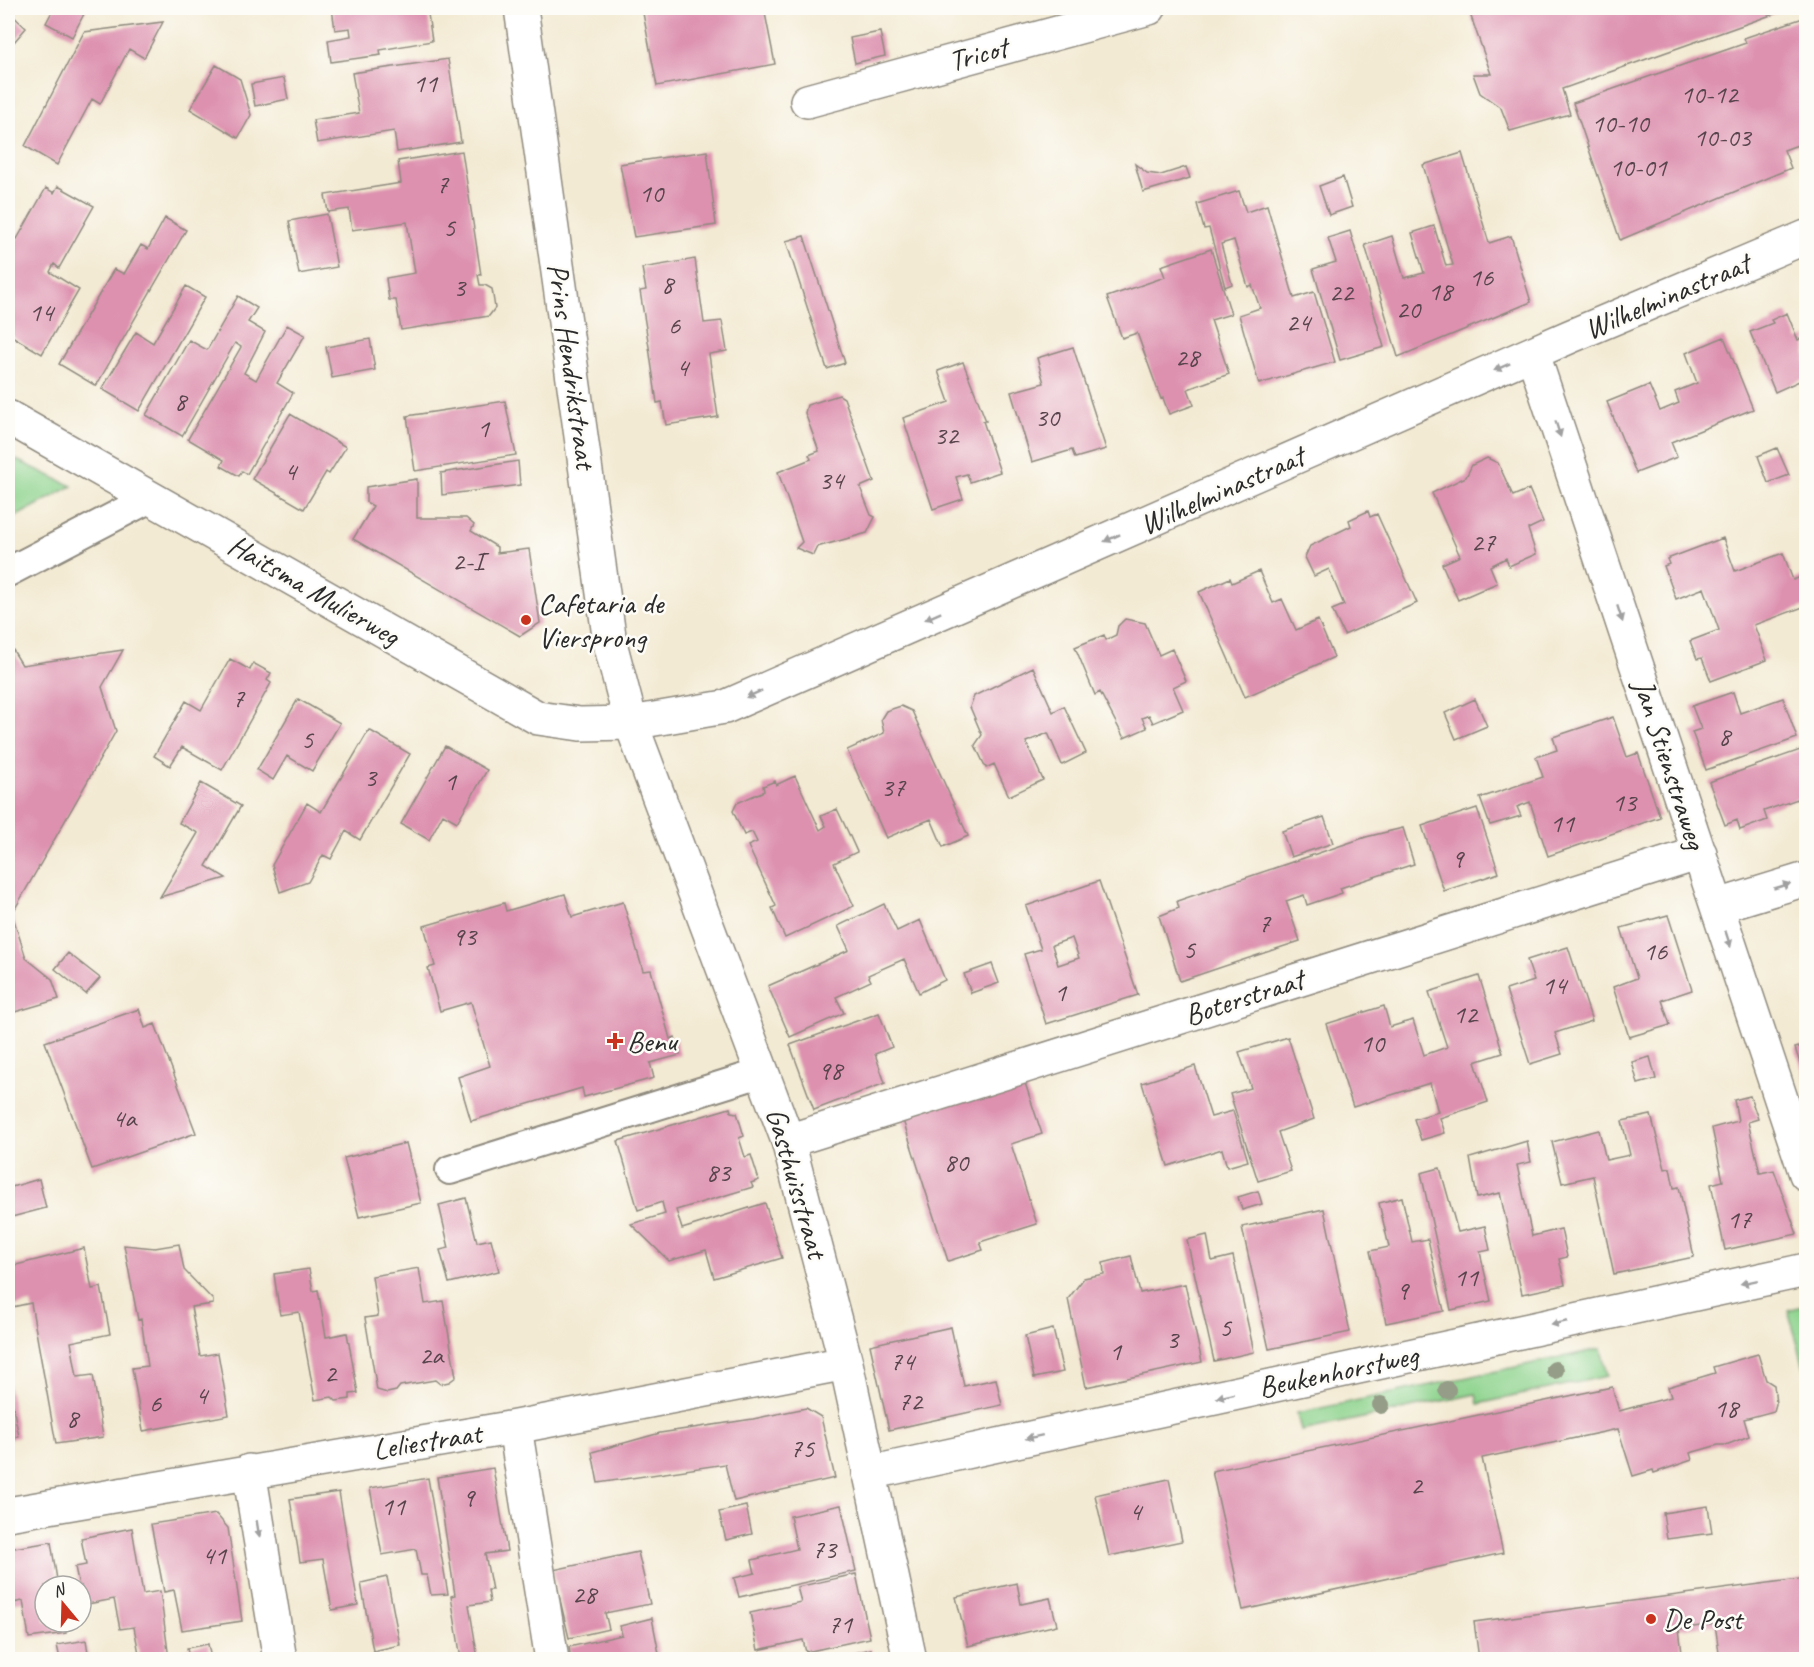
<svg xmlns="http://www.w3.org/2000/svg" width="1814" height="1667" viewBox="0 0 1814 1667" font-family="Caveat,sans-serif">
<rect width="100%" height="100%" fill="#fdfcf7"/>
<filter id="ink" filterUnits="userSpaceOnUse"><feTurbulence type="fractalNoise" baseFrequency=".0167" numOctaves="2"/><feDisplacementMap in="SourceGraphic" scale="12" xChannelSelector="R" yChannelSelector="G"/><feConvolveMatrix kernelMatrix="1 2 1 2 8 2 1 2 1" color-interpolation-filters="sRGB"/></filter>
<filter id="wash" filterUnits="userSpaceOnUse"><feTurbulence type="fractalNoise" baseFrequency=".008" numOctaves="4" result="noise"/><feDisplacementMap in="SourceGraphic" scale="24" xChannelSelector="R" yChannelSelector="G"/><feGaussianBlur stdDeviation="1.35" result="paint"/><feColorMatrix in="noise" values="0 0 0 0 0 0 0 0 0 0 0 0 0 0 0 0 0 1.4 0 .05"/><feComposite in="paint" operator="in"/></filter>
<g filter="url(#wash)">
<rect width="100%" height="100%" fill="#f3ead3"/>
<path fill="#8dd38d" stroke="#5c7f5c" stroke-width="1.5" d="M8,456L72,486L8,521Z
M1806,1305V1373L1788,1310Z
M1601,1349L1607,1376L1478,1404L1476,1394L1301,1431L1297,1413Z"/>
<g id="blocks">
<path fill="#dd91af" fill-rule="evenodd" d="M54,8H87L72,37L46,23Z
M332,8H449V9L428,14L432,41L380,50L381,55L331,62L328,40L351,36L350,28L335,30Z
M642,8H764L775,64L657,86Z
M914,8H934L916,13Z
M1009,8H1034L1012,15Z
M1468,8H1791L1562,89L1570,114L1510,131L1501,108L1480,93L1473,74H1491Z
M8,11L26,28L8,49Z
M1806,17V142L1784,150L1791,168L1620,240L1573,103L1746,43L1744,38Z
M163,22L144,58L129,49L100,104L92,99L57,165L25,146L84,32Z
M880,32L885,56L855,63L850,38Z
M448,59L461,142L397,152L394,131L317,143L313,120L359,113L352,73Z
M216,65L240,79L251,115L238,138L190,109Z
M284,78L288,99L255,106L251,84Z
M462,151L481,275H478L480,285H485L492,289L495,308L489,316L401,330L396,300H389L386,278L415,273L407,222L352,230L349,209L328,212L325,195L401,183L398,161Z
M707,151L716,225L634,237L620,164Z
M1462,153L1489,243L1511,236L1531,302L1398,357L1365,245L1392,236L1404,278L1424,273L1412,233L1434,226L1446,266L1453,265L1423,165Z
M1135,164L1147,173L1161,175L1186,167L1190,178L1143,192Z
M1343,177L1352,207L1329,215L1319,186Z
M58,186L94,206L59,268L54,264L50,272L79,290L42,354L10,335L12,332L8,330V238L9,234L17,239L46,188L54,193Z
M1239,191L1246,212L1267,205L1294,298L1314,292L1335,362L1259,384L1239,315L1260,308L1252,285L1248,287L1234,240L1221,244L1232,284L1225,287L1209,228L1204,229L1197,204Z
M327,214L337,267L299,274L289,221Z
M165,218L186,230L96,386L59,364L114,269L124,274L141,245L148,249Z
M1350,231L1384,347L1340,360L1313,269L1336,262L1328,238Z
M804,236L845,363L827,369L786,241Z
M1211,249L1231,314L1211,320L1229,374L1188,389L1194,405L1169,414L1163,398L1161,399L1137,333L1122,338L1107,297L1165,277L1161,266Z
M695,259L704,323L722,321L727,351L709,354L718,417L666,425L662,402L657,403L649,347L640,291L646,290L642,268Z
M186,286L205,297L139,411L102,389L136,332L153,343Z
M238,296L257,308L248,322L265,332L244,373L256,380L287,325L305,335L277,383L293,393L247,474L242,471L239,476L221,466L224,460L188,439L241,347L235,343L182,436L146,415L189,340L207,350Z
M1787,313L1798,340L1806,337V378L1775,392L1750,332L1773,323L1771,320Z
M1724,337L1753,409L1671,442L1677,457L1636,473L1607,402L1649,385L1660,411L1679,403L1675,392L1697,383L1686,353Z
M370,339L375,370L332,378L326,347Z
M1073,347L1106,449L1075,458L1072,450L1032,462L1011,392L1044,383L1037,358Z
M963,362L986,421H983L1000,472L970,482L967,474L956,477L963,499L933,509L903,418L949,402L938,371Z
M839,395L844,398L874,481L860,487L871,515L875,517L867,533L817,547L813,555L796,548L802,542L778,472L811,459L809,455L819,451L805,413L807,405Z
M505,401L516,455L415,471L407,416Z
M290,414L346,447L329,474L326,472L304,509L252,479Z
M1777,448L1789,475L1768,483L1758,456Z
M1487,458L1498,463L1513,496L1529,489L1543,522L1528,529L1536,554L1509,566L1506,558L1490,566L1497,583L1458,600L1442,564L1460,556L1432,493L1466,477L1472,465Z
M518,461L520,485L442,495L441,473Z
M417,479V518H466L474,525L471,531L497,547V553L529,549L540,623L520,636L353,539L373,506L366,502V487Z
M1368,511L1370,517L1377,514L1417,603L1344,635L1332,610L1344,605L1329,569L1314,576L1305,557L1310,546L1351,526L1349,520Z
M1723,538L1735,571L1783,553L1793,580L1806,575V606L1754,625L1767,660L1711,681L1702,658L1697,659L1690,641L1719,630L1704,588L1676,599L1664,566L1669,564L1667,559Z
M1259,571L1273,603L1282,599L1296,630L1318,620L1334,657L1245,697L1199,592L1230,578L1232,583Z
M1125,619L1145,623L1159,655L1172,649L1186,681L1173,687L1183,710L1153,723L1149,715L1142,718L1147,728L1124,738L1100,692L1095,695L1075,647L1104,635L1106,640L1116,635L1118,626Z
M8,642L22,665L123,650L102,687L116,731L12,914L26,958L52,979L59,999L8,1014Z
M230,659L250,670L253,663L271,673L267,680L271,683L222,770L182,747L170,766L154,756L186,701L201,710Z
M1033,667L1053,712L1064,706L1086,753L1062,765L1048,733L1026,742L1043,780L1009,796L994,764L986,768L975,745L982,735L970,707L974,696Z
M1733,692L1740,713L1783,698L1797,738L1706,770L1692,732L1701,729L1692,706Z
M298,699L340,723L312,771L287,756L273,780L257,770Z
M1475,699L1487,726L1456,739L1445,713Z
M901,706L912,711L968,836L943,847L931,819L886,838L847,750L884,733L881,719L886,711Z
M1613,717L1627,757L1638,753L1660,817L1548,856L1530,802L1517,807L1521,816L1490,825L1480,798L1543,777L1536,757L1557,750L1553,737Z
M369,730L410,754L360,840L346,831L331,859L323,855L308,882L280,892L272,865L307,803L321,812Z
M445,746L487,770L457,822L443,814L429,840L401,824Z
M1806,748V796L1764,811L1767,820L1740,830L1737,820L1725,825L1709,782Z
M795,776L820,830L826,826L821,816L837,809L848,832L857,852L834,863L854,906L785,938L772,908L776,906L748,846L757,842L752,832L744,835L733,811L737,803L764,791L763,786L775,781L776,785Z
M201,783L241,806L206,866L226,878L160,897L198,833L179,823Z
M1477,808L1499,873L1444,891L1422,826Z
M1324,817L1333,843L1291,857L1282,831Z
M1403,828L1414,864L1340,888L1342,893L1307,905L1304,895L1286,901L1300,941L1180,981L1159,916L1179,908L1177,901L1366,837Z
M1099,881L1138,995L1046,1024L1024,954L1041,949L1026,906ZM1072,938L1079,958L1058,965L1052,945Z
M565,894L572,917L623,902L643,971L651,970L670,1039L675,1037L680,1055L650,1063L654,1078L584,1097L582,1088L471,1121L458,1077L490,1066L471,1002L440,1011L428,968L435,966L424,926L504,903L506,911Z
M884,904L897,931L920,920L945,980L919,993L904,959L868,975L871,981L836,997L844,1013L790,1037L768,986L849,950L838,926Z
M1668,915L1692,990L1662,1000L1670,1025L1629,1037L1613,987L1637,978L1621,928Z
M1568,947L1592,1021L1555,1033L1562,1054L1530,1064L1506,990L1534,981L1527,960Z
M68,953L100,978L86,994L55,969Z
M992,964L999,983L971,993L964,974Z
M1479,976L1503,1053L1475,1062L1488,1102L1440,1118L1445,1133L1421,1140L1414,1119L1438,1112L1430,1083L1353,1107L1326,1024L1384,1006L1390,1027L1413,1020L1424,1055L1447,1047L1429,992Z
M139,1009L145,1028L155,1024L196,1133L92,1169L45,1042Z
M879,1013L892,1047L875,1054L885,1083L814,1110L790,1045Z
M1288,1037L1314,1119L1278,1132L1291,1171L1258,1181L1230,1094L1251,1088L1239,1052Z
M1806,1045V1081L1795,1048Z
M1650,1057L1656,1079L1638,1084L1632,1062Z
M1195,1066L1211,1117L1233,1111L1248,1161L1227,1167L1222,1149L1168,1166L1142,1083Z
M1023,1077L1042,1134L1011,1144L1037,1224L980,1242L983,1250L948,1261L902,1117Z
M1750,1096L1758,1119L1748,1122L1760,1173L1774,1170L1797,1234L1725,1250L1711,1184L1723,1181L1712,1128L1738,1121L1734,1100Z
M730,1108L731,1112L737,1113L744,1136L739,1138L745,1157L751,1155L759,1180L751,1183L753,1187L676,1210L682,1229L765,1203L782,1258L714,1278L706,1250L669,1261L631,1224L665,1214L662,1202L638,1210L618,1141Z
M1651,1115L1665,1169L1670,1168L1674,1188L1679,1187L1694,1257L1614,1274L1593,1176L1562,1183L1552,1142L1599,1130L1606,1160L1630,1155L1622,1121Z
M1527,1141L1531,1162L1517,1165L1532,1236L1561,1229L1567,1257L1559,1259L1565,1285L1522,1294L1500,1193L1477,1198L1470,1158Z
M406,1143L421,1203L359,1217L344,1158Z
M1440,1168L1458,1232L1485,1226L1490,1250L1480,1252L1491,1301L1451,1310L1421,1173Z
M39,1179L46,1208L8,1218V1188Z
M1258,1191L1262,1204L1242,1210L1238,1197Z
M1402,1197L1412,1242L1428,1239L1444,1311L1386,1323L1370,1251L1389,1247L1379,1203Z
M466,1198L477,1242L491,1239L499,1271L449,1283L440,1250L449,1248L439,1205Z
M1324,1209L1350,1332L1269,1349L1242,1227Z
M1207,1235L1212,1261L1233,1256L1254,1352L1214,1361L1187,1240Z
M179,1244L184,1270L213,1300V1304L191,1307L200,1356L218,1353L229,1415L143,1431L132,1368L148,1366L141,1319L138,1320L124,1245L155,1248Z
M84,1248L92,1289L101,1287L110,1334L71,1342L77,1377L93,1375L103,1437L56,1444L31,1303L8,1308V1267Z
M1131,1256L1140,1293L1185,1284L1202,1362L1086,1387L1068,1299L1084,1278L1104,1274L1103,1263Z
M419,1268L425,1304L443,1301L456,1377L449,1382L440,1384L435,1380L400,1386L396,1391L387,1393L377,1390L365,1318L378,1316L372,1276Z
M309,1269L313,1291L318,1290L326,1337L347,1333L358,1393L350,1394V1399L336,1401L332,1397L315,1400L299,1312L280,1315L274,1274Z
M951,1327L964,1386L996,1379L1002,1405L889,1430L870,1345Z
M1053,1329L1063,1372L1034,1378L1025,1336Z
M1758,1354L1766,1380L1774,1385L1776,1404L1774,1411L1744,1419L1749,1436L1726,1445H1718L1690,1453L1692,1460L1654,1473L1653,1470L1633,1476L1618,1429L1482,1458L1503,1553L1243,1610L1212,1471L1612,1387L1619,1411L1671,1397L1668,1387L1715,1373L1713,1367Z
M8,1382L19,1437L8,1439Z
M806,1408L821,1417L835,1478L734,1501L725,1464L598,1483L592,1452L660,1433L753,1419Z
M493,1468L507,1551L485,1554L492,1590H488L490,1602L469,1605L478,1659H461L451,1596L455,1595L437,1477Z
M428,1478L448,1594L431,1595L427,1575H421L416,1549L382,1555L370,1488Z
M1169,1479L1182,1541L1109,1556L1095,1495Z
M339,1492L358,1605L332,1610L323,1559L300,1562L290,1499Z
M841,1505L856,1571L739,1597L734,1578L755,1573L752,1560L797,1549L790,1516Z
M746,1506L752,1534L726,1540L719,1512Z
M1708,1506L1712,1533L1667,1539L1663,1513Z
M216,1514L228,1528L242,1621L182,1630L174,1590L164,1592L151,1524Z
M132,1528L143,1594L160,1591L169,1659H140L134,1627L120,1629L114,1599L82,1605L81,1586H79L75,1567L86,1565L81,1538Z
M51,1542L58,1586H45V1622H64L66,1633L29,1638L23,1601L8,1604V1549Z
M638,1552L650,1604L605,1613L609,1629L569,1638L553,1570Z
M856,1574L870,1638L806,1652L803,1640L758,1650L750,1613L801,1602L797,1587Z
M387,1577L400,1645L373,1651L361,1583Z
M1806,1578V1659H1720L1715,1624L1679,1629L1682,1653H1677L1678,1659H1479L1474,1622Z
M1017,1583L1021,1604L1050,1598L1057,1625L968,1646L956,1597Z
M652,1618L660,1659H571L569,1647L622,1635L620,1626Z
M86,1640L89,1659H60L57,1645Z
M208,1644L211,1659H189L187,1648Z
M871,1649L873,1659H829Z"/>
</g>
</g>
<g filter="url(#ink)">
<use href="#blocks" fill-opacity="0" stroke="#8f8a7f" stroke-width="1.5"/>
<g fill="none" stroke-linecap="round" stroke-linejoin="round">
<g stroke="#8f8a7f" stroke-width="32">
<path id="service" d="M8,572L152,497
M450,1170L764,1072"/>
</g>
<g stroke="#8f8a7f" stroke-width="36">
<path id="minor" d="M521,8L610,643L631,723L788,1141L846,1363L910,1660
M807,101L1149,8
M1533,354L1806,1174
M8,417L538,718L580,724L631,723L725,707L1569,337L1806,237
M1718,906L1806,879
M788,1141L1700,853
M515,1427L552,1660
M249,1471L280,1660
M869,1473L1806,1270
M8,1514L515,1427L846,1363"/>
</g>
<use href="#service" stroke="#fff" stroke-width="28"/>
<use href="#minor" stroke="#fff" stroke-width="33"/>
</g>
<g fill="#959c87">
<circle cx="1555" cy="1370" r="9"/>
<circle cx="1447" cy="1390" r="9"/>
<circle cx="1381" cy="1405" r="9"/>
</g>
<defs><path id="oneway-solid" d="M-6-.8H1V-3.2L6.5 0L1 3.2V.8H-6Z" transform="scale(1.5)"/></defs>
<g fill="#a0a0a0">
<use href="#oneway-solid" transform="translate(1502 367) rotate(156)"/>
<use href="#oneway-solid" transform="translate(1558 429) rotate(72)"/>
<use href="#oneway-solid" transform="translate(1112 538) rotate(156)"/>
<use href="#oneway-solid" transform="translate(1620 614) rotate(72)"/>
<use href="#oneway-solid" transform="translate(933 616) rotate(156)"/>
<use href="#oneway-solid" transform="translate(754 694) rotate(156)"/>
<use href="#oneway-solid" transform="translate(1782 886) rotate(-17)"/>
<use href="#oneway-solid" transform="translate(1728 939) rotate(72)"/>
<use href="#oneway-solid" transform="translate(1749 1282) rotate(168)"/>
<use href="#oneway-solid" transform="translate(1559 1323) rotate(168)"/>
<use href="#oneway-solid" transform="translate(1225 1396) rotate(168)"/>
<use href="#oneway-solid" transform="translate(1034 1437) rotate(168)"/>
<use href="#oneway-solid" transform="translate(258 1529) rotate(81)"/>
</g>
</g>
<g fill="#c8321e" stroke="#fdfcf7" stroke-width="2">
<circle cx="526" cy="620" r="6"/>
<path d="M612 1032h6v6h6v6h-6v6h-6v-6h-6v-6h6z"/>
<circle cx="1651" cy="1619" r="6"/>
</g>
<g text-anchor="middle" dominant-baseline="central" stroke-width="5" stroke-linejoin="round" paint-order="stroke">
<g font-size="27" fill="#58444c">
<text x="425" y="83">11</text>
<text x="1709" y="94">10-12</text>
<text x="1620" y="123">10-10</text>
<text x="1722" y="137">10-03</text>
<text x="1638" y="167">10-01</text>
<text x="442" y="184">7</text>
<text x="651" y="193">10</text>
<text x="449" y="227">5</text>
<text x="1481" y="277">16</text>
<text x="667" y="284">8</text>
<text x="459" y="287">3</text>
<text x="1440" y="291">18</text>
<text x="1341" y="292">22</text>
<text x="1408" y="309">20</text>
<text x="41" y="312">14</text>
<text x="1298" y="322">24</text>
<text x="674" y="325">6</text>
<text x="1187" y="357">28</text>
<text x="682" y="367">4</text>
<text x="180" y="401">8</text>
<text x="1047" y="417">30</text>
<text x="483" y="428">1</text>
<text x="946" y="435">32</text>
<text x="290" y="471">4</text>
<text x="831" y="480">34</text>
<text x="1483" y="542">27</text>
<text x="468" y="561">2-I</text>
<text x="238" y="698">7</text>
<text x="1724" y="736">8</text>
<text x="307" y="739">5</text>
<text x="370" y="777">3</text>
<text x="450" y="781">1</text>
<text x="893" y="787">37</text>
<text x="1624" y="802">13</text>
<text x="1562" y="823">11</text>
<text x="1457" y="858">9</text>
<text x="1264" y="923">7</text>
<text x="464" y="936">93</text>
<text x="1189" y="949">5</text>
<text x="1655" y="951">16</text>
<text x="1554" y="985">14</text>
<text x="1060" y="992">1</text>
<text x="1465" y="1014">12</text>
<text x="1372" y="1043">10</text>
<text x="830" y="1070">98</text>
<text x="124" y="1118">4a</text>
<text x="956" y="1162">80</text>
<text x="718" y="1172">83</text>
<text x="1739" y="1219">17</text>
<text x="1466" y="1277">11</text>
<text x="1402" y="1290">9</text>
<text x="1225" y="1327">5</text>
<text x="1172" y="1339">3</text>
<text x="1115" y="1351">1</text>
<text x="431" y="1355">2a</text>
<text x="902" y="1361">74</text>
<text x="330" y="1373">2</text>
<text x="201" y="1395">4</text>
<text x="910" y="1401">72</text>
<text x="155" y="1403">6</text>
<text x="1726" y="1408">18</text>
<text x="72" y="1418">8</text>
<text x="802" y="1448">75</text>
<text x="1416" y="1485">2</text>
<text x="468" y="1497">9</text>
<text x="393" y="1506">11</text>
<text x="1135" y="1511">4</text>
<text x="824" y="1549">73</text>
<text x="214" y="1555">41</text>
<text x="584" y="1594">28</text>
<text x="840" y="1624">71</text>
</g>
<g font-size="30" fill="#2b2b2b" stroke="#fdfcf7">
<text transform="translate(978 54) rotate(-15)">Tricot</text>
<text transform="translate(1667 296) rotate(-23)">Wilhelminastraat</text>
<text transform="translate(572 366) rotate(82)">Prins Hendrikstraat</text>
<text transform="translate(1222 490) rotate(-24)">Wilhelminastraat</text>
<text transform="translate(314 590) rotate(30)">Haitsma Mulierweg</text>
<text transform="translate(1670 764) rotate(72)">Jan Stienstraweg</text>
<text transform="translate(1244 997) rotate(-18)">Boterstraat</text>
<text transform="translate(797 1183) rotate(74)">Gasthuisstraat</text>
<text transform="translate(1338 1371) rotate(-12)">Beukenhorstweg</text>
<text transform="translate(427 1441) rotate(-9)">Leliestraat</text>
</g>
<g font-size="30" fill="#2b2b2b" stroke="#fdfcf7" text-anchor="start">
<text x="538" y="603">Cafetaria de<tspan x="538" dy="34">Viersprong</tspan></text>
<text x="627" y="1041">Benu</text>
<text x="1663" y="1619">De Post</text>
</g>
</g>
<rect width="1814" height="1667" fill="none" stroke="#fdfcf7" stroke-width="30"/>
<g transform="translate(63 1604) rotate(341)"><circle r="28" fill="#fdfcf7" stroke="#a9a8a5" stroke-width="1.5"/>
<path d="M0-4.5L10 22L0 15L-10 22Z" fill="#c8321e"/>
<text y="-9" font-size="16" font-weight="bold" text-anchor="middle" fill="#2b2b2b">N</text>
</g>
</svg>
